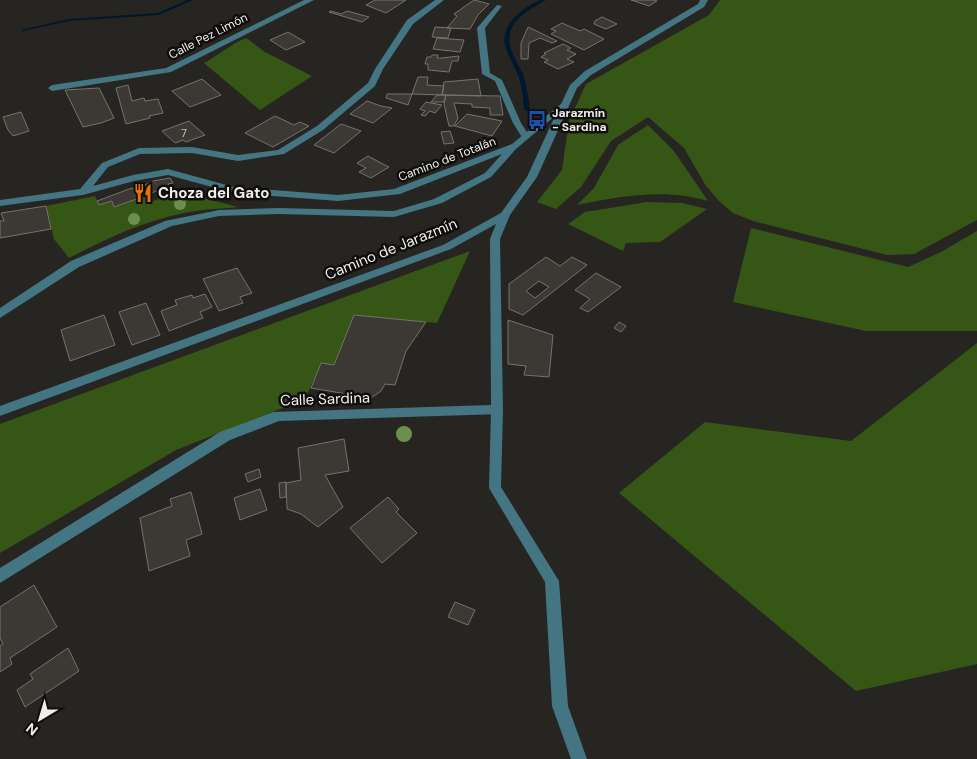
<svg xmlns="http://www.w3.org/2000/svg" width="977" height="759" viewBox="0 0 977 759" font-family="'DM Sans',sans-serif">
<rect width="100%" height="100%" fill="#272521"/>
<path fill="#365616" d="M720,0H977V220L914,254L887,255L753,221L733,213L719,201L706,186L684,148L648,117L611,141L581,187L556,209L537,202L562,170L569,121L586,84L709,15Z
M246,38L265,52L312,76L260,110L204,63C219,55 231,44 246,38Z
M648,125L674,151L708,201C665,188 620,196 577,205L594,188L618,145Z
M180,192L238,207C221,209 202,209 184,213C144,221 105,239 69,258L54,239L46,206L95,196L99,205L112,201L114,207L145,196L150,202Z
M647,202L682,203L707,209L660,242L626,243L623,251L568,224L585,212Z
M751,228L908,267L941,252L977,231V331H866L733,302Z
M470,251L437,323L354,315L334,365L321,363L302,406L285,407L176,450L0,553V424Z
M977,343V664L856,691L619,493L705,422L851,441Z"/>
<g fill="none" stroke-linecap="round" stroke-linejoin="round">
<path fill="#00182b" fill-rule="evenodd" d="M187,0H193L159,15L69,21L23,31L21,30L69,19L158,13Z
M540,0H546C528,11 503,22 511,49C514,58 519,66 523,74C527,85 528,97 530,109L527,111L524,109C523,98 522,86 518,75C514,65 508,56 505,46C500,25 523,7 540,0Z"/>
</g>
<path fill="#3c3935" stroke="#76736e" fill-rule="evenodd" d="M375,0H406L386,13L366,5Z
M474,0L489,4L478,15L470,29L447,28L457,16L454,14Z
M631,0H654L657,1L649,6Z
M331,11L341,14L347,11L369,17L362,22L329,12Z
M602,17L617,24L606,29L594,24L595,21Z
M562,23L580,31L584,29L604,39L584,50L551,34L556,31L551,29Z
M435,27L451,28L448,38L432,37Z
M528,27L557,41L552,43L540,38L529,43L528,59H521V43Z
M288,32L305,42L286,50L270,40Z
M437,38L464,40L460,52L433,49Z
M563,44L571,48L567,50L576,54L567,59L574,62L558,69L544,62L548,60L541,57L546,54L544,53Z
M432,55H438L437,58H442L459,56L458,61H452L449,72L428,70V64H425L427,57H431Z
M418,77H428L427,85L444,86L442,95L412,94Z
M202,79L221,95L190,107L172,91Z
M478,79L481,96L442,95L444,82Z
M128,85L132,101L144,98L145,101L158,99L163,113L149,116L150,118L126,124L116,88Z
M99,88L114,118L101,123L83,127L65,90Z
M387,94H412L408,105L386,98Z
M437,95H446L444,102H431Z
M446,95L500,96L503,115H490V108L472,107V104L454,103L458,118L454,126H449L444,104Z
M367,101L381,106L392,108L373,123L350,114Z
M426,102L442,105L435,113L430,111L425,116L421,115L425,111L420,109Z
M21,112L29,131L13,136L8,130L3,117Z
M467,114L502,121L492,136L455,126Z
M275,116L294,125L300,122L309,126L273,147L245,133Z
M189,121L205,135L186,142L183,140L175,143L162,131Z
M341,124L361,131L334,153L314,145Z
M450,131L454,143L444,144L441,132Z
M368,156L379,162L389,167L371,178L359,172L366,168L357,163Z
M170,178L173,183L168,184L170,186L151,193H148L143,186L153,181Z
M132,188L142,197L114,207L112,201L99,205L97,201Z
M46,206L51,229L0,238V221H4L1,213Z
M546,257L560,266L572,257L587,265L523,315L509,309V284ZM539,281L549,287L535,298L526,291Z
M237,268L252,293L240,297L243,303L219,311L203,279Z
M596,273L621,287L588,312L580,308L590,299L575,290Z
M205,294L212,307L200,312L203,318L169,331L161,311L177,305L175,300L192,295L193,298Z
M146,303L160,335L132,345L119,312Z
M104,315L115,345L70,361L61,330Z
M354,315L426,322L406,351L395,385L385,384L381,391L371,398L311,388L321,363L334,365Z
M508,320L553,335L549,377L524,375L526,366L508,364Z
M619,322L626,326L621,332L614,328Z
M344,439L349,471L325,475L343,507L318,527L301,514L287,509L286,483L301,480L298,448Z
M259,469L261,477L248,482L245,474Z
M286,482V497L280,498L279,483Z
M260,489L267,510L240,520L234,498Z
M191,492L202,534L186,540L190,556L149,571L140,518L172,506L170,499Z
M388,497L399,509L396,512L417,533L382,563L350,528Z
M34,585L57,627L10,658L12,664L0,672V646L3,644L0,638V607Z
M455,602L475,610L468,625L448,617Z
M68,648L79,671L25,707L17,690L33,679L30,674Z"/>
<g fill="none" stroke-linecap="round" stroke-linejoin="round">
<path fill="#437582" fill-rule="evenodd" d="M497,5L502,6L485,28L490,73L502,80L521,123L530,137L526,139H523L513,123L495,81L482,74L477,28Z
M497,405L501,407L503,410L501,487L559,581L568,706L587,759H571L552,706L545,582L489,488L491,410L493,407Z"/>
<path fill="#437582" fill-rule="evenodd" d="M304,0H314L171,72L52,91L48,88L52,85L166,68Z
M435,0H444L413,24L383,69L375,86L323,130L284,154L238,161L192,153L140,154L108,167L93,186L133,175L168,169L234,187L338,195L394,189L512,144L561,104L570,85L585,71L698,4L700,0H708L704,7L591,75L577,88L537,177L510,215L500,239L503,410L502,414L279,421L230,440L0,583V568L220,432L273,412L491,405L490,239L496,224L451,249L0,416V406L443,245L501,213L527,177L555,116L516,149L491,177L442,203L394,217L279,214L219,216L172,226L79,267L0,318V308L71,261L165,221L219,210L279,208L394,211L434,199L485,173L502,154L400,194L338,201L234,193L168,175L134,181L83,195L0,206V200L80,189L102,163L139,148L192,147L238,155L278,150L317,126L368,83L375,69L407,20Z"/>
</g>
<g fill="#6c8e4e">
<circle cx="180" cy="204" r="6"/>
<circle cx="134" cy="219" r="6"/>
<circle cx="404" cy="434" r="8"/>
</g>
<defs>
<g id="bus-bare" transform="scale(1.5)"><path d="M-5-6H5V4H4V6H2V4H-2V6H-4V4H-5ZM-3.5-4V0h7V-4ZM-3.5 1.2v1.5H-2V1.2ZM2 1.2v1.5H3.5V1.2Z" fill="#1a4fb4" stroke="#0f0e0c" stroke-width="2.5" paint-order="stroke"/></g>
<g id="restaurant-bare" transform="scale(1.5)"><path d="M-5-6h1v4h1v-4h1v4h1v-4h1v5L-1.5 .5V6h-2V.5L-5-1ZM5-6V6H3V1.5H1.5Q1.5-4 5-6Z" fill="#e8710a" stroke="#0f0e0c" stroke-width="2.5" paint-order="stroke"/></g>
</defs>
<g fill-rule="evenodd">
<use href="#bus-bare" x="537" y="120"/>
<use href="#restaurant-bare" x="143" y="193"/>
</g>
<g text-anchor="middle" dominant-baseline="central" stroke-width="5" stroke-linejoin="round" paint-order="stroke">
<g font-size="11" fill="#c3c1be">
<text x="184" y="133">7</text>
</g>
<g font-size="12" fill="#f0eeeb" stroke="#0f0e0c">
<text transform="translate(208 36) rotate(-27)">Calle Pez Limón</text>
<text transform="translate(447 159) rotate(-21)">Camino de Totalán</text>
</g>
<g font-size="12" font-weight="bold" fill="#f0eeeb" stroke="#0f0e0c" text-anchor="start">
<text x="552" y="113">Jarazmín<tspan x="552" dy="14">- Sardina</tspan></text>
</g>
<g font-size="15" font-weight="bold" fill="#f0eeeb" stroke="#0f0e0c" text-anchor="start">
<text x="158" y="193">Choza del Gato</text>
</g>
<g font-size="15" fill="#f0eeeb" stroke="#0f0e0c">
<text transform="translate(391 249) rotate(-22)">Camino de Jarazmín</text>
<text transform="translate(325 399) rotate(-2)">Calle Sardina</text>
</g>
</g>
<g transform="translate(40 719) rotate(218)" stroke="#0f0e0c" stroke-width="4" paint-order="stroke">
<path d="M0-4L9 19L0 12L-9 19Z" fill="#f0eeeb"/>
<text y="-8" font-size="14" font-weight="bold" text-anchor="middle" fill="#f0eeeb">N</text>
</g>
</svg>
